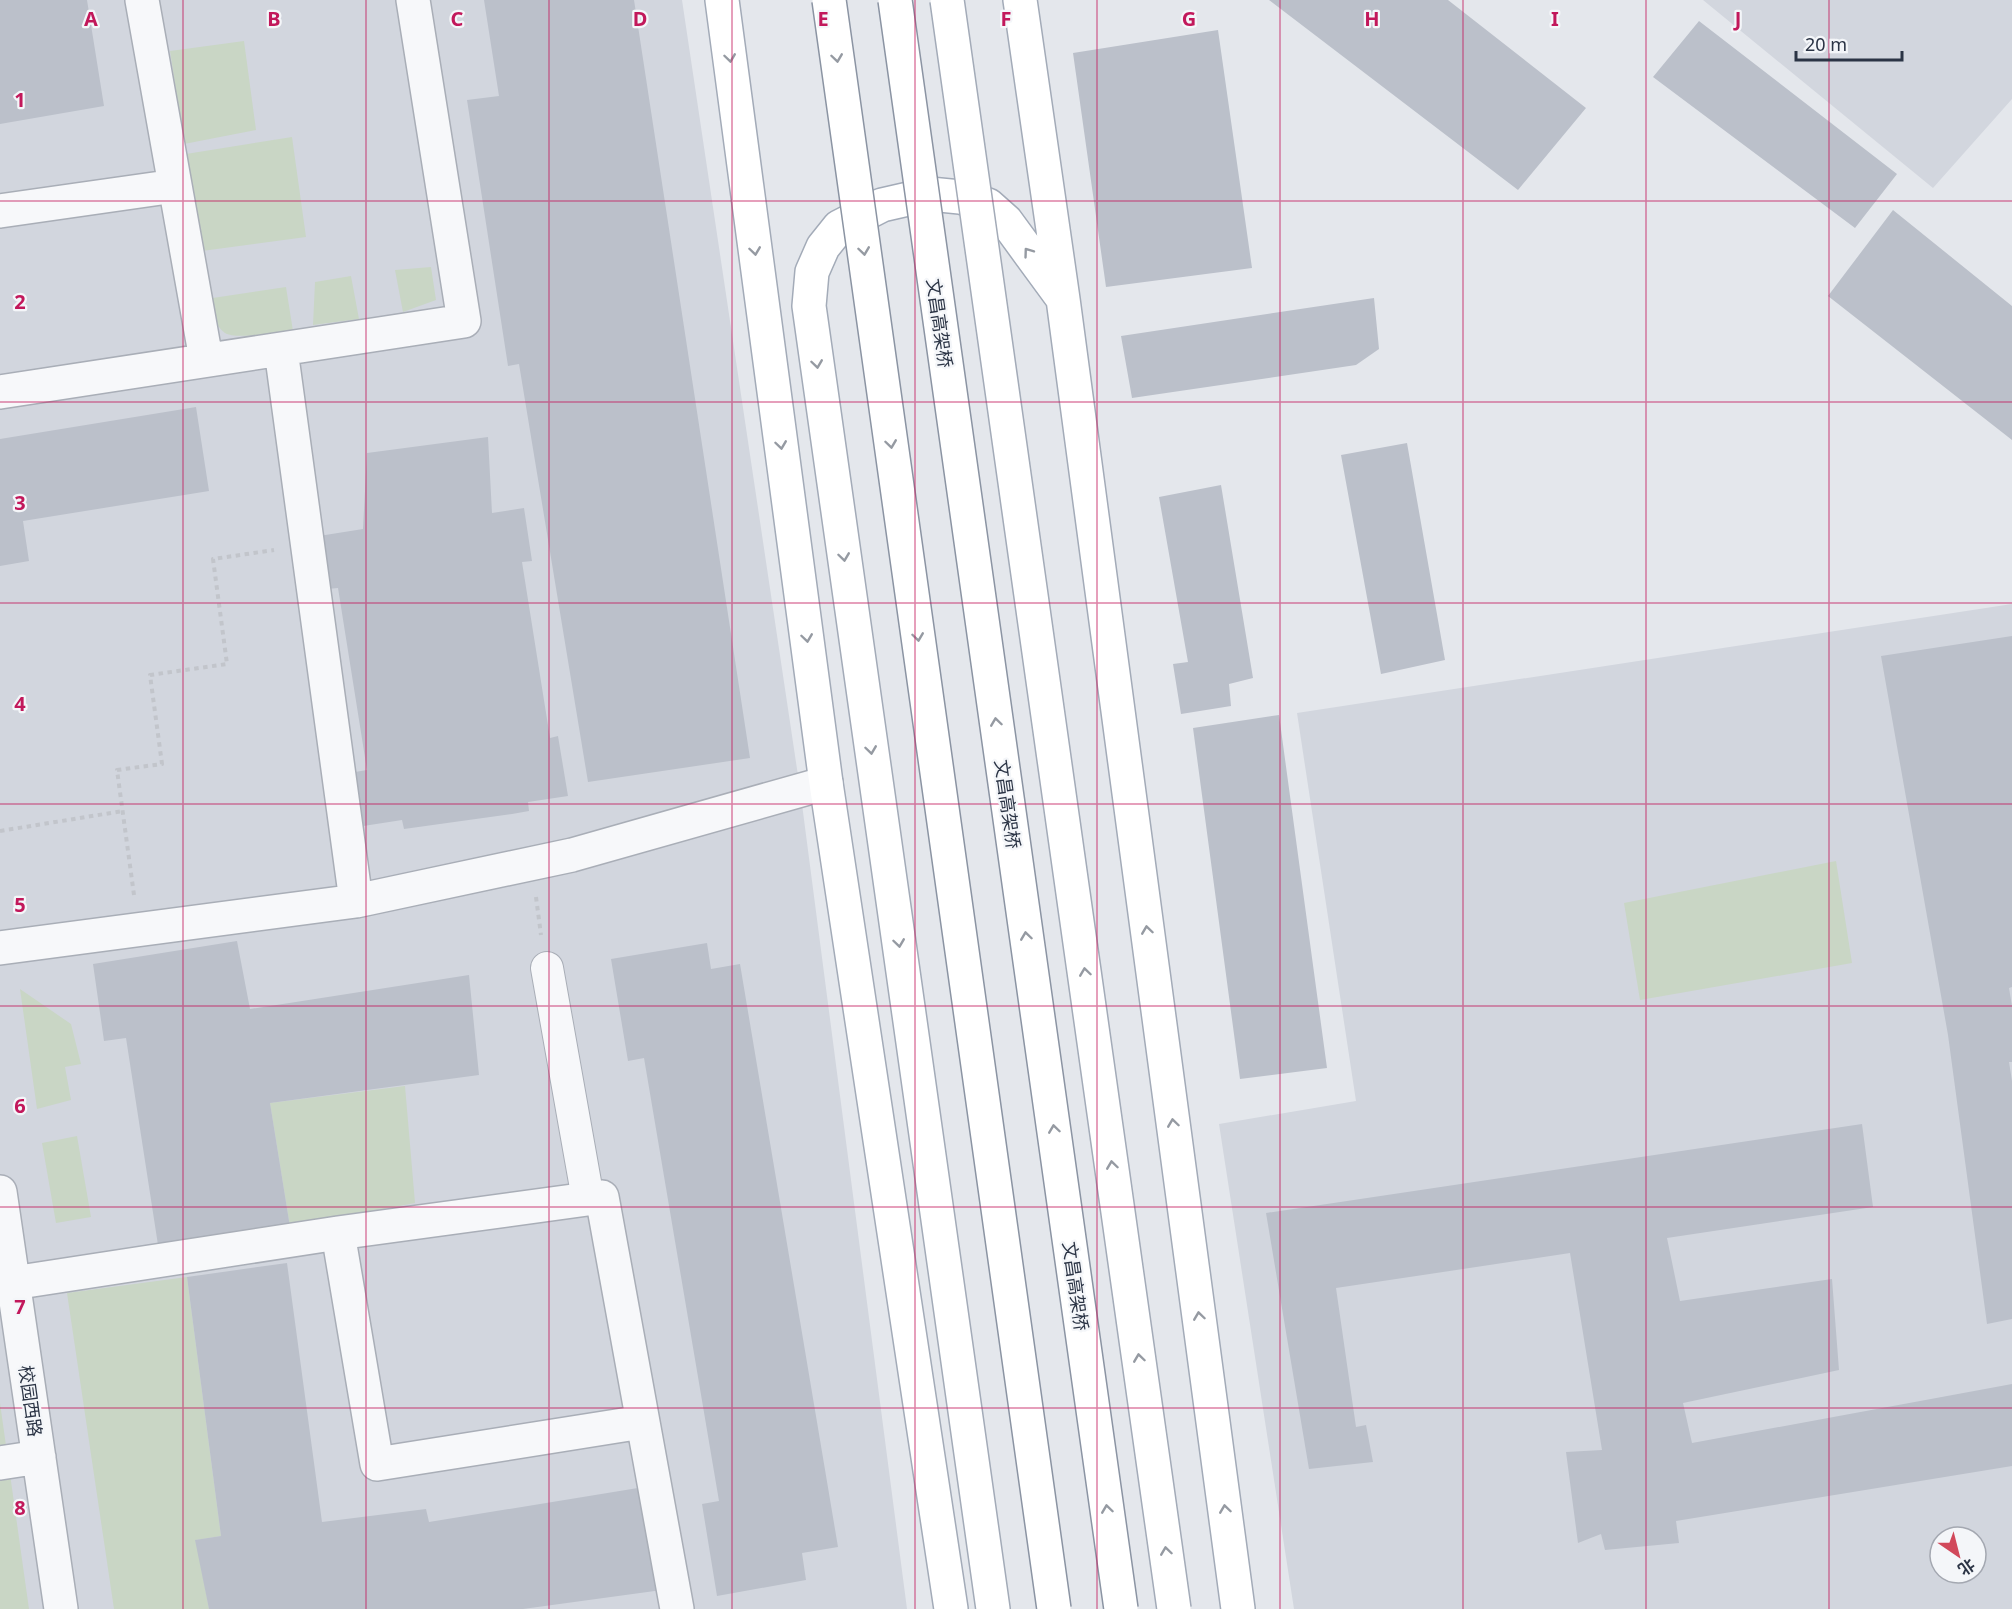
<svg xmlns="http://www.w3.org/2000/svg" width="2012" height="1609" viewBox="0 0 2012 1609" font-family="'Noto Sans','Noto Sans SC',sans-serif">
<rect width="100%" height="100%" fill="#e4e7ec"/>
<path fill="#d2d6de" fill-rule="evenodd" d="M0,0H682L800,789L907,1609H0Z
M1703,0H2012V99L1933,188Z
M2012,604V1609H1294L1219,1124L1356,1101L1297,713ZM1940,1537H1976V1573H1940Z"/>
<path fill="#c9d6c5" d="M244,41L256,130L184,144L170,51Z
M292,137L306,237L202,251L186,154Z
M431,267L436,300L403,312L395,270Z
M351,276L359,319L313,325L315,282Z
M286,287L293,331C278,332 236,340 225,333C215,326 210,310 206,299Z
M1836,861L1852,963L1640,1000L1624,903Z
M20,989L71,1024L81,1064L65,1067L71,1100L37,1109Z
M405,1086L415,1203L290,1227L270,1103Z
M77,1136L91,1217L56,1223L42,1143Z
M187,1277L221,1536L196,1540L209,1609H114L67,1293Z
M0,1403L29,1609H0Z"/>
<path fill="#bbc0ca" d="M0,0H87L104,106L0,124Z
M484,0H634L750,758L588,782L519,364L508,366L467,100L499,96Z
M1269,0H1448L1586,108L1518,190Z
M1699,21L1897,174L1855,228L1653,77Z
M1218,30L1252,268L1106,287L1073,53Z
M1893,210L2012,306V440L1828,296Z
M1374,298L1379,349L1356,365L1132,398L1121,336Z
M196,407L209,491L23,521L29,561L0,566V439Z
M488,437L492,513L524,508L532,561L522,562L550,738L558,736L568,796L528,802L529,811L512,814L404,829L402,820L357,827L349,773L367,770L338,588L327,589L319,536L363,529L367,453Z
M1407,443L1445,660L1381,674L1341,455Z
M1221,485L1253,678L1229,684L1231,706L1181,714L1173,664L1188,662L1159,497Z
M2012,636V987L2009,988L2012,1006V1062H2009L2012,1081V1319L1987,1324L1948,1035L1881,656Z
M1279,715L1327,1068L1240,1079L1193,728Z
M237,941L250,1009L469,975L479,1075L270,1103L290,1227L158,1245L126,1038L104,1041L93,964Z
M707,943L711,969L740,964L838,1547L802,1553L806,1580L717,1596L702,1504L719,1501L644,1058L628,1061L611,959Z
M1862,1124L1873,1207L1667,1238L1680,1301L1832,1279L1839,1370L1683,1403L1692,1443L2012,1384V1466L1676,1521L1679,1543L1605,1550L1601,1534L1578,1543L1566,1452L1602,1450L1570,1253L1336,1288L1356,1427L1366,1425L1373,1462L1309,1469L1266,1213Z
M287,1263L322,1522L426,1509L429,1522L644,1487L662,1590L523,1609H209L195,1540L221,1536L187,1277Z"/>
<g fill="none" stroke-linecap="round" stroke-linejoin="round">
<g stroke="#a9aeb7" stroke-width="34">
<path id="pedestrian" d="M547,968L588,1199"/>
</g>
<g stroke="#a9aeb7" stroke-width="36">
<path id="minor" d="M142,0L206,359
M0,211L175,186
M281,350L356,901
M0,392L464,321L413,0
M0,948L356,901L572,855L826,783
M0,1192L61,1609
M338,1233L377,1464L642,1422
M13,1283L338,1233L602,1197L677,1609
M0,1463L39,1457"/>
</g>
<g stroke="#a3abb8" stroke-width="36">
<path id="primary" d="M722,0L826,783L951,1609
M1020,0L1063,299L1238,1609
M993,1609L809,306L812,272L823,247L839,227L882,205L930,194L960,197L988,205L1006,221L1063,299"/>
</g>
<path stroke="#c2c5cb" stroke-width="4" stroke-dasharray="4.5 4.5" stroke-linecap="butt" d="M0,831L123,811
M134,895L117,770L162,764L150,675L227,664L213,559L274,550
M536,897L541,935"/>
<use href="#pedestrian" stroke="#f7f8fa" stroke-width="32"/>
<use href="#minor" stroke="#f7f8fa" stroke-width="33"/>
<use href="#primary" stroke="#fff" stroke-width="33"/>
<g stroke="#a3abb8" stroke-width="36" stroke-linecap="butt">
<path id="primary-bridge" d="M947,0L1174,1609"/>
</g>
<g stroke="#8b94a3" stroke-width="36" stroke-linecap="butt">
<path id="trunk-bridge" d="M829,0L1054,1609
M895,0L1121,1609"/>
</g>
<use href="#primary-bridge" stroke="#fff" stroke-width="33"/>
<use href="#trunk-bridge" stroke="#fff" stroke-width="33"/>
</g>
<defs><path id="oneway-chevron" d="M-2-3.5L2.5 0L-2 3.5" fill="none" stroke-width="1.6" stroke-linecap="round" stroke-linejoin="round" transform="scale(1.5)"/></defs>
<g stroke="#959aa2">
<use href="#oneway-chevron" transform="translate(730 58) rotate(82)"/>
<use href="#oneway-chevron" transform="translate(837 58) rotate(82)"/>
<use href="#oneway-chevron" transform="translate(755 251) rotate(82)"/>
<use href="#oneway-chevron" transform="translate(864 251) rotate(82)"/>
<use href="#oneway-chevron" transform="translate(1028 252) rotate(-126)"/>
<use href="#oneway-chevron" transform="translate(817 364) rotate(82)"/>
<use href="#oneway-chevron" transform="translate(891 444) rotate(82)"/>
<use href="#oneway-chevron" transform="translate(781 445) rotate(82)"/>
<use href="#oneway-chevron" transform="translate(844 557) rotate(82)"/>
<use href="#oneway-chevron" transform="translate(918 637) rotate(82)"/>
<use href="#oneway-chevron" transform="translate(807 638) rotate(82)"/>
<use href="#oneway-chevron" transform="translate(996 722) rotate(-98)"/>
<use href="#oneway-chevron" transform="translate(871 750) rotate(82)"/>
<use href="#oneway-chevron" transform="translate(1147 930) rotate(-98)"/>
<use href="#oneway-chevron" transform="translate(1026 936) rotate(-98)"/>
<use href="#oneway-chevron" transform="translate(899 943) rotate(82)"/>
<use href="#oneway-chevron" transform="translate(1085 972) rotate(-98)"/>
<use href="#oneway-chevron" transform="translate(1173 1123) rotate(-98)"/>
<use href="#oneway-chevron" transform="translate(1054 1129) rotate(-98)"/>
<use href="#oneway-chevron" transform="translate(1112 1165) rotate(-98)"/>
<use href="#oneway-chevron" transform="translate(1199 1316) rotate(-98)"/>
<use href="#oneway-chevron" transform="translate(1139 1358) rotate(-98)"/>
<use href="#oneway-chevron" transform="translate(1107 1509) rotate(-98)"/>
<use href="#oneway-chevron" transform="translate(1225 1509) rotate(-98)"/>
<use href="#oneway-chevron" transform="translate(1166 1551) rotate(-98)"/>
</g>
<path fill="none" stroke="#c2185b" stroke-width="1.5" stroke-opacity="0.55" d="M183,0V1609M366,0V1609M549,0V1609M732,0V1609M915,0V1609M1097,0V1609M1280,0V1609M1463,0V1609M1646,0V1609M1829,0V1609M0,201H2012M0,402H2012M0,603H2012M0,804H2012M0,1006H2012M0,1207H2012M0,1408H2012"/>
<g text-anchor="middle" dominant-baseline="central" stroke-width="4.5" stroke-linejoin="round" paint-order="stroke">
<g font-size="18" fill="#2b3445" stroke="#f4f6f9">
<text transform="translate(940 323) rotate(82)">文昌高架桥</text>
<text transform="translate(1008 804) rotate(82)">文昌高架桥</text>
<text transform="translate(1076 1286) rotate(82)">文昌高架桥</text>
<text transform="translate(31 1401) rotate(82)">校园西路</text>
</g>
</g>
<g font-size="20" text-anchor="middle" font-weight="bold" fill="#c2185b" stroke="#f4f6f9" stroke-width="4.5" stroke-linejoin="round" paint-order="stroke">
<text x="91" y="26">A</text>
<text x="274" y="26">B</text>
<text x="457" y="26">C</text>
<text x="640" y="26">D</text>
<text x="823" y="26">E</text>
<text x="1006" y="26">F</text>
<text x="1189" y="26">G</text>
<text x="1372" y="26">H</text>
<text x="1555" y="26">I</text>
<text x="1738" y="26">J</text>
<text x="20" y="107">1</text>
<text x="20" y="309">2</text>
<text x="20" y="510">3</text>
<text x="20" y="711">4</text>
<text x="20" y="912">5</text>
<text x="20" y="1113">6</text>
<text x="20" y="1314">7</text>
<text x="20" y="1515">8</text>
</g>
<g transform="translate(1958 1555) rotate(145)"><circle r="28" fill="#f4f6f9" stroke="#a4a8b1" stroke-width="1.5"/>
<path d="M0-4.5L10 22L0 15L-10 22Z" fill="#d1495b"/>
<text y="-9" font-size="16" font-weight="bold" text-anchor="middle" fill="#2b3445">北</text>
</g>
<path d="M1796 51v9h106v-9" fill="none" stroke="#2b3445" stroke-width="3"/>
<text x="1805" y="51" font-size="18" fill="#2b3445" stroke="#f4f6f9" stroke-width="4.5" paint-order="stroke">20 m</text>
</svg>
